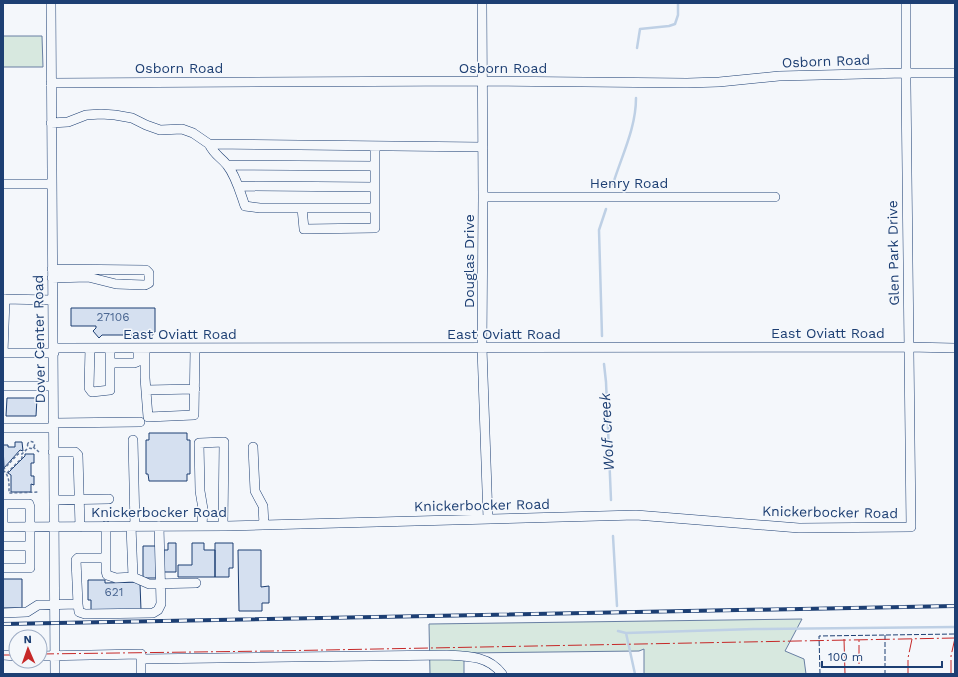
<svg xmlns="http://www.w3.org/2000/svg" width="958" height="677" viewBox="0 0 958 677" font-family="'Work Sans',sans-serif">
<rect width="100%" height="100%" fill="#f4f7fb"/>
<path fill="#d7e8df" stroke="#687fa3" d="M3,36H42L43,67H3Z
M802,619L785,651L804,659L806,674H644V649L639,651L464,653V674H430L429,624Z"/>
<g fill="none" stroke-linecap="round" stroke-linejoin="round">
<path stroke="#bed0e5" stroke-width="2.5" d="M637,48L640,29L669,26L675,24L678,15V3
M613,184C622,155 636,128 636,98
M602,336L599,230L606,209
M604,364L606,382L611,500
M613,536L617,606
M618,631L626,633L635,674
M626,633L754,629L955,627"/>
</g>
<path fill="#d5e0f0" stroke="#1d3f73" d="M71,308H155V332H153V335H102L99,338L93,331L96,328V326H71Z
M7,398H37L36,416H6Z
M149,433H187V440H190V474H187V481H149L148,474H146V440H149Z
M15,442H22L23,451L20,450L4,468L3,445H8V447H15Z
M25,454H34V463H31V476H34V485L31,484V492H11V475L8,473L25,456Z
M168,543H176V572H163L164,550H168Z
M192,543H204V550H215V577H178V565H192Z
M215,543H233V568H229V577H215Z
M143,546H156V578H143Z
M238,550H261V587L269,586V603H262V611H239Z
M3,579H22V608H3Z
M88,580H105V583L139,582L140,584L141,610L91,611V600H88Z"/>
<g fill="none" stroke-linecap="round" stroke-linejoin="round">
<g stroke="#1d3f73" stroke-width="10">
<path id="minor" d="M51,3L55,674
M482,3L483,197L482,348L488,519
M51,83L482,81L687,83L719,82L779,76L905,73H955
M51,123L68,122L86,115L101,114L115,115L132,118L146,125L160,130L182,129L193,133L209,144L483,147
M209,144C215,156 220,156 227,165C236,176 240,192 245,206L260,208H302L304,229L375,228V146
M227,165L375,166
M3,184H51
M238,186L375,187
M483,197H775
M302,208H375
M52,269L146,270L149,273V283L145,285L116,284L88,277L52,278
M3,299L52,300
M5,299L3,353H54
M54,348L908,347L955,348
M90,348L89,388L92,392L110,390V348
M145,348V378L148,417L194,415L195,348
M110,363H134L137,362L138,359V348
M3,386H53
M146,390L195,389
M53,423L140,422
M3,428H53
M133,440L135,526
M253,447L255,491L263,506L264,525
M53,452H75L78,455L80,527
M54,500L109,499
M3,504H29L30,507V568H3
M3,506V527
M106,526V571L107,575L116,578L133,577L149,584L196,583
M131,526L133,577
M202,526L203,509L200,491L199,443L224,442L223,526
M3,527L226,526L636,515L799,528L911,527L906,84V3
M3,546H30
M78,604L79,612L85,614L153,613L158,610L161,604L159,526
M3,613L27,612L38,605L78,604L76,560L78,558H106
M3,655L16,656
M40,656L141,654V659L447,655C468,656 489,656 502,674
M141,674V659"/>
</g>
<path stroke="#5e769c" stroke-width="1.5" stroke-dasharray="3 2" stroke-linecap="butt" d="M27.5 445a3.5 3.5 0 1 1 7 0a3.5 3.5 0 1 1-7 0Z
M33,447L39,452
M3,470C10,476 9,484 9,493L39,492
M3,470L18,454H22L28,448
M7,473L22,458V454"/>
<use href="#minor" stroke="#f4f7fb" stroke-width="9"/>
<g stroke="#1d3f73" stroke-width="4">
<path id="rail" d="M3,624L955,606"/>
</g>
<use href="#rail" stroke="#f4f7fb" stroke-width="2.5" stroke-dasharray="8" stroke-linecap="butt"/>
<path stroke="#1d3f73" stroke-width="1" stroke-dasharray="5 2" stroke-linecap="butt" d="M885,635V674
M820,674L819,636L955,634"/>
<path stroke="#c62828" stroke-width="1" stroke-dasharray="14 3 2 3" stroke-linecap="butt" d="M844,639L845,674
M40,654L272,651L955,638
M3,655H16
M845,667H859V639
M908,674V658L912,639
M951,674V656L955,638"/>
</g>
<g text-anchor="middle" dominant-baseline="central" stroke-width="3" stroke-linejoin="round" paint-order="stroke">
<g font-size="12" fill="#4b6792">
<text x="113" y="317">27106</text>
<text x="114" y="592">621</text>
</g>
<g font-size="14" fill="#1d3f73" stroke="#f4f7fb">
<text transform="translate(826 61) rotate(-2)">Osborn Road</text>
<text x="179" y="68">Osborn Road</text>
<text x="503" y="68">Osborn Road</text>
<text x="629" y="183">Henry Road</text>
<text transform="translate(893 253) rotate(-91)">Glen Park Drive</text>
<text transform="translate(469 261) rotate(-90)">Douglas Drive</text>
<text x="828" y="333">East Oviatt Road</text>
<text x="180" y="334">East Oviatt Road</text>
<text x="504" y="334">East Oviatt Road</text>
<text transform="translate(39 339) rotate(-91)">Dover Center Road</text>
<text transform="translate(482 505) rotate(-1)">Knickerbocker Road</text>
<text x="159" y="512">Knickerbocker Road</text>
<text transform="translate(830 512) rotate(1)">Knickerbocker Road</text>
</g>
<g font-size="15" font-style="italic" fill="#1d3f73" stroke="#f4f7fb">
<text transform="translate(607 432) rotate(-93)">Wolf Creek</text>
</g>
</g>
<rect width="958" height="677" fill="none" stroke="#1d3f73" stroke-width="8"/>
<g transform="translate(28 649) rotate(358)"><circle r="19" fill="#f4f7fb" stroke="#9eadc5"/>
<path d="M0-3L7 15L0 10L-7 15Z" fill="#c62828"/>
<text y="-6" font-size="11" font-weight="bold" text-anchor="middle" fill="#1d3f73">N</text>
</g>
<path d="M822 661v6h120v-6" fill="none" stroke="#1d3f73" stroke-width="2"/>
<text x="828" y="661" font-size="12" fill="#1d3f73" stroke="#f4f7fb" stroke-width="3" paint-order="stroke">100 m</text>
</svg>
